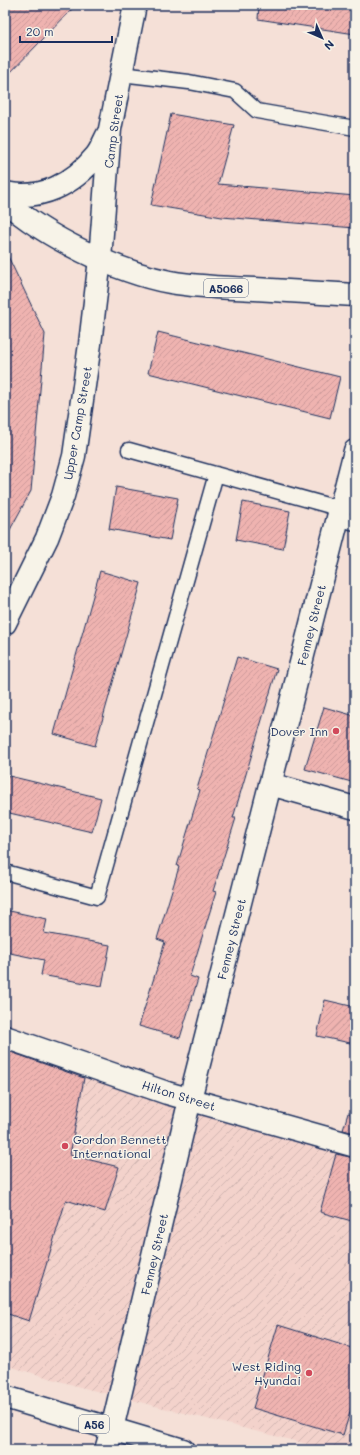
<svg xmlns="http://www.w3.org/2000/svg" width="360" height="1455" viewBox="0 0 360 1455" font-family="Mali,sans-serif">
<defs>
<pattern id="industrial-furrows" width="10" height="10" patternUnits="userSpaceOnUse"><rect width="10" height="10" fill="#f3d2cb"/><path d="M-1 1l2-2M0 10L10 0M9 11l2-2" fill="none" stroke="#d0b5b1"/></pattern>
<pattern id="building-hatch" width="6" height="6" patternUnits="userSpaceOnUse"><rect width="6" height="6" fill="#efb3b0"/><path d="M-1 1l2-2M0 6l6-6M5 7l2-2" fill="none" stroke="#cc9a9a"/></pattern>
</defs>
<rect width="100%" height="100%" fill="#f5e0d7"/>
<filter id="ink" filterUnits="userSpaceOnUse"><feTurbulence type="fractalNoise" baseFrequency=".025" numOctaves="2"/><feDisplacementMap in="SourceGraphic" scale="8" xChannelSelector="R" yChannelSelector="G"/><feConvolveMatrix kernelMatrix="1 2 1 2 8 2 1 2 1" color-interpolation-filters="sRGB"/></filter>
<g filter="url(#ink)">
<path fill="url(#industrial-furrows)" d="M5,1047L355,1156V1450H331L80,1387L5,1365Z"/>
<path fill="url(#building-hatch)" stroke="#1b2f5e" d="M5,5H76L5,78Z
M259,5H355V34L258,19Z
M171,114L234,125L218,184L355,196V228L222,217L151,205Z
M5,250L45,334L31,491L5,539Z
M158,332L340,377L330,418L148,373Z
M116,487L178,498L170,540L109,529Z
M243,502L290,511L283,549L236,540Z
M100,571L141,583L95,746L54,734Z
M237,657L277,669L233,818H236L213,891L216,892L190,976L198,979L180,1038L139,1026L165,942L157,939L179,867L177,866L200,790L197,789Z
M324,707L355,716V783L305,769Z
M5,775L101,798L92,832L5,812Z
M5,910L47,919L44,933L110,945L102,986L41,975L44,960L5,952Z
M325,1000L355,1007V1044L317,1036Z
M5,1050L84,1078L70,1155L119,1167L105,1212L66,1200L29,1321L5,1313Z
M348,1113L355,1114V1133L343,1130Z
M336,1154L355,1158V1222L320,1212Z
M278,1325L355,1349V1396L343,1435L253,1408Z"/>
<g fill="none" stroke-linecap="round" stroke-linejoin="round">
<g stroke="#1b2f5e" stroke-width="17">
<path id="service" d="M121,74L189,82L235,91L257,111L355,128
M129,450L341,509
M338,518L355,523
M5,872L97,897L216,474"/>
</g>
<g stroke="#1b2f5e" stroke-width="25">
<path id="minor" d="M270,784L355,808
M5,1037L167,1093L355,1146
M106,1450L112,1429L190,1099L355,451"/>
</g>
<g stroke="#1b2f5e" stroke-width="25">
<path id="secondary" d="M5,193C41,201 73,184 96,156C101,150 104,141 108,134
M5,623L47,538L63,496L74,456L90,344L100,259L110,129L135,5"/>
</g>
<g stroke="#1b2f5e" stroke-width="25">
<path id="primary" d="M5,201C45,237 117,272 170,282C198,287 227,288 255,289C288,291 322,293 355,295"/>
</g>
<g stroke="#1b2f5e" stroke-width="25">
<path id="trunk" d="M5,1397L183,1450"/>
</g>
<use href="#service" stroke="#f7f3e8" stroke-width="14"/>
<use href="#minor" stroke="#f7f3e8" stroke-width="22"/>
<use href="#secondary" stroke="#f7f3e8" stroke-width="22"/>
<use href="#primary" stroke="#f7f3e8" stroke-width="22"/>
<use href="#trunk" stroke="#f7f3e8" stroke-width="22"/>
</g>
</g>
<g fill="#d1495b" stroke="#f7f3e8" stroke-width="1.5">
<circle cx="336" cy="731" r="4"/>
<circle cx="65" cy="1146" r="4"/>
<circle cx="309" cy="1373" r="4"/>
</g>
<g text-anchor="middle" dominant-baseline="central" stroke-width="3" stroke-linejoin="round" paint-order="stroke">
<g fill="#f7f3e8" stroke="#5d6a87" stroke-width="1">
<rect x="204" y="279" width="44" height="18" rx="3"/>
<rect x="79" y="1415" width="30" height="18" rx="3"/>
</g>
<g font-size="11" font-weight="bold" fill="#1b2f5e">
<text x="226" y="288">A5066</text>
<text x="94" y="1424">A56</text>
</g>
<g font-size="12" fill="#1b2f5e" stroke="#f7f3e8">
<text transform="translate(113 131) rotate(-82)">Camp Street</text>
<text transform="translate(77 423) rotate(-80)">Upper Camp Street</text>
<text transform="translate(311 625) rotate(-76)">Fenney Street</text>
<text transform="translate(231 939) rotate(-76)">Fenney Street</text>
<text transform="translate(179 1095) rotate(17)">Hilton Street</text>
<text transform="translate(154 1254) rotate(-77)">Fenney Street</text>
</g>
<g font-size="12" fill="#1b2f5e" stroke="#f7f3e8" text-anchor="end">
<text x="328" y="731">Dover Inn</text>
<text x="73" y="1139" text-anchor="start">Gordon Bennett<tspan x="73" dy="14">International</tspan></text>
<text x="301" y="1366">West Riding<tspan x="301" dy="14">Hyundai</tspan></text>
</g>
</g>
<rect width="360" height="1455" fill="none" stroke="#f7f3e8" stroke-width="20"/>
<rect x="10" y="10" width="340" height="1435" fill="none" stroke="#1b2f5e" stroke-width="1.5" filter="url(#ink)"/>
<g transform="translate(322 38) rotate(135)" stroke="#f7f3e8" stroke-width="3" paint-order="stroke">
<path d="M0-3L7 15L0 10L-7 15Z" fill="#1b2f5e"/>
<text y="-6" font-size="11" font-weight="bold" text-anchor="middle" fill="#1b2f5e">N</text>
</g>
<path d="M20 36v6h92v-6" fill="none" stroke="#1b2f5e" stroke-width="2"/>
<text x="26" y="36" font-size="12" fill="#1b2f5e" stroke="#f7f3e8" stroke-width="3" paint-order="stroke">20 m</text>
</svg>
